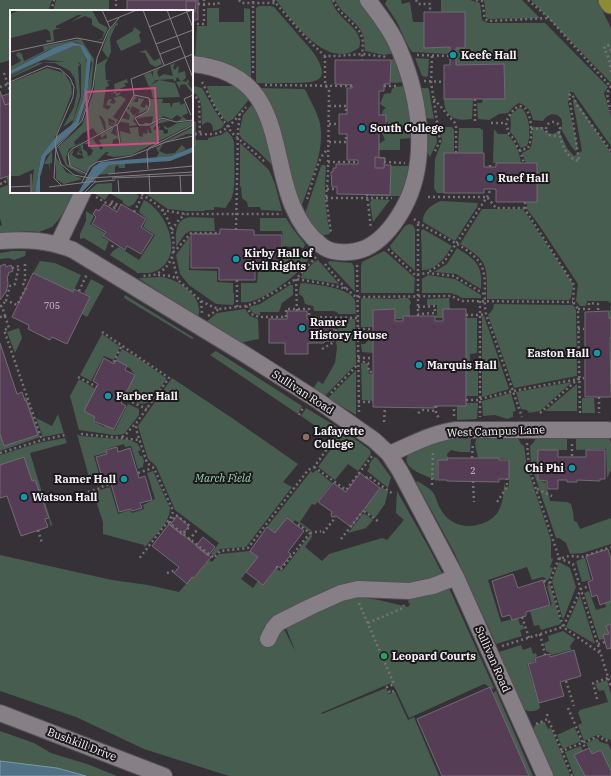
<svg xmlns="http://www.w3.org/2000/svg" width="611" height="776" viewBox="0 0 611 776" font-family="'IBM Plex Serif',serif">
<rect width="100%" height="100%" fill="#363136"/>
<path fill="#475d4f" d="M0,0H52L48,11H11V60L0,63Z
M56,0H109V11H53Z
M276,0H331C333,6 337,12 341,16C350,26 364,34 359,48C354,51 348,54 342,54C316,55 290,18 276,0Z
M335,0H364L395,53L384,55L365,51C364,45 365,40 363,35C358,21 341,14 335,0Z
M387,0H401L402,4L410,2L413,22H424V48L450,47V54L412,52L407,44L397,22L385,4Z
M441,0H470L480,3L482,20L488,23H545L608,87L604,93L611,116V146L573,92H570L568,103L578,149L575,151L571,146L561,129C567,115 550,108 543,121L533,120C531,111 528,106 519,103L513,107L508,113L499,114L489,120L478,119L477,103H482L483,99H505L504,64L456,65L441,12Z
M484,0H522L540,18L489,19L486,17Z
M531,0H597L611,28V83Z
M259,6H270L274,7L313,52C334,83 315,83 289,83C279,83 268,84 257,83L256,81V8Z
M207,8H219V22H244V8L250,9L251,76L250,79L236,72L195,59L197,26H207Z
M396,57L404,82L394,83L390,82L391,60Z
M415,58L429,59L428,75L427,77L422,76Z
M194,86L202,88L215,111L224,124C223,129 217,130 213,131C213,125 212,123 207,122L202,125C201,115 204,98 194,93Z
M207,86H239L251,97L233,119L228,122C220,117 208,95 207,86Z
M405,86L411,118V138L400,139V150H379V144L385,140L382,133L388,132V122H385L386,115H382L383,110L386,108L380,104L384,94L391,93L392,89L395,87Z
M259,88L304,89L306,91C310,100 316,110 319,120C327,148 310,181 301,208L265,97Z
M421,88H428L429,90L434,119L424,118Z
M574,98L611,153V318H609L611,304L608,301H587L586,306H580L576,301L578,284L539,225L527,209V202H537V163H526L522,153L530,149L532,143L533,127H542L545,132L553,134L559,131L567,148L574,156L582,151L573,102Z
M444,99H473L472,119C456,122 444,117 444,99Z
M254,102L258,108L275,168L258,151L242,139L239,134L243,115Z
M519,108L523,109C530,119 531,135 527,146L521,148L514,136L510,132L511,124L510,115Z
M435,127L437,142L430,157L426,150V129Z
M440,127H452L454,130V153L444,154V193H437L434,188L435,159L442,141Z
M459,128H479L483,130V153H458Z
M494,129L498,134H507C514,141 520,152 521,163H493Z
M227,131L232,137L234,142C234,157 236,185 232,197C231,201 227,203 226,208L214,207V210H205V211H186L168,209L143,192H192L193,145H195V140H208V138L221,135Z
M240,143L269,170L275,184L282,211L261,210L260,207H248L247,202L242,198L241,187L240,186Z
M322,165H325L326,167C324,192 325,209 330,233L329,234L321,236L305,214L321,166Z
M390,166H411L404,196H370V194H390Z
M11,175V192H76L60,218L52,227L39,232L27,231L0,234V226L2,225L0,218V188L8,185L6,176Z
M96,192H134L139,196L134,204L129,207L123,203V201L111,194H109L105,200L95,194Z
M372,199L390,200L373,222L370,203Z
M144,200C166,211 185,254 158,270C152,274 144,273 137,273L135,271L110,255L113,251L119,247L139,260L155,235L143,227L147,219L140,213L139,211Z
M441,201L478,203L477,207L455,241L423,222C422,212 432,204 441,201Z
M482,209H523L573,284L571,298L569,300L487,299C487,266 489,261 460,244Z
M86,211L94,216L90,224L105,233L102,237L109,241L105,251L84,238L80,239V234L86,221Z
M190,217L214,218L215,231H190L185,234L176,247C176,234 174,220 190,217Z
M260,218H286L293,229L305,244L304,248L283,246V234L282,233V231H260Z
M409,224L413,225L415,229V271L392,250L390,246L405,226Z
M423,229L452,246C446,256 436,271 422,270L421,231Z
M190,236L189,270L217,271V282L233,283V293H234V303L233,305L216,304L189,285L180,274L176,255Z
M457,248C476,260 483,265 481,289L456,274L434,272L447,264Z
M12,251H26L25,256L14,260L9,258L0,259V253Z
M384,251L387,253L415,278L414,293H361V267L362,262Z
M298,254L308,255V260C300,274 258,306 241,302V283H257L258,270H283V255L298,256Z
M318,260L339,284L301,278L302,275L314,262Z
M40,261L55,263L81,275L73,292L33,273Z
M329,261L352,263L354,267L355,292L328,263Z
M428,275L455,279L481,295V298H462L457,295L450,293H422V279Z
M161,277C179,279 205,297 198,317L141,280L139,278Z
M91,279L104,286L87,317L82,314L90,297L84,293Z
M302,283C314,284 352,288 355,301C356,305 355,310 356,314H338V313L334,311H314L313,306L305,304L303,297L299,294L300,284Z
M290,285H293V295L282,303L279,312H260V315C255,315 251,312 249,307L260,304Z
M125,295L194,338L192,339L124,298Z
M362,298L399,299V298H408L411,302L409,308H410V316H403V319H395V309L373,310V327H361V300Z
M449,298L450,309H443V318H435V316L437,315V305H427V299Z
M494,304L573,305L576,310L577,376L514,388L488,315L493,309Z
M245,309L250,316L258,319L259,339L244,342L241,345L206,322L217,313Z
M482,316H484L509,389L482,397Z
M466,318H477V353L470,354V361H478V396H466Z
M340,319H355L356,364L325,396L313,389L318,381L323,384L335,363L337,348L336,342Z
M19,328L22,338L15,353L7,332Z
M362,331H373V353L362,352L361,344H365L369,339L368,336L361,334Z
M102,334L119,346V349L114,360L104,356L91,381L80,375Z
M122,349L138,358L166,378V380L149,402C141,406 136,402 128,398L129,395L126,394L135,374L132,372L131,369L116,360Z
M216,351L302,406L298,414L210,355Z
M361,363L368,364L369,374H373V401L362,400Z
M356,370V415L328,398Z
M172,378L232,418L298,464L283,482L292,487L246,547L220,549L214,556L211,554L219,543L175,510L156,466L148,459L138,426Z
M79,379L96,389L85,411L95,417L92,421L104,427L105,425L115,430L128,404L139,409V415L124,434L114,435L79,430L70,396Z
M572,382L540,411L529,413L527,410L521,409L516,392Z
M577,384V411H545Z
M511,393L516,411L513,412V417L507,419L495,415L483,416L482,401Z
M26,397L40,437L0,451V434L4,446L38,435L24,398Z
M582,398H594L595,413H582Z
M466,403H478L477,419L457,420V406H466Z
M306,408L344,431L370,450L371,454L358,471L348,464L335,480L318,467L337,441L301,416Z
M58,414L64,433L43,437L36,418L52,426Z
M77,434L80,436L130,440L138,444L141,450L138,451L140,456H142L144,461L143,467L138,469L131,446L125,447L124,444L106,449V453L94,456L99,474L89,477Z
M576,434L607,436L611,442V470L607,478L606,449L576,450Z
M469,435L471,439L470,452H460L451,450L447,454L448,460H438L437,481C427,475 400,470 408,454L427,443Z
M536,437L567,438V450H538V480L546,483V489L548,491L550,501L567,502L571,504L573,512L574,521L577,522L580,529L611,518V544L583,553L570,554L566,543L559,538H556L531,465L530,446L534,442Z
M65,438L67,443L30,453L52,525L50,526L49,518L35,480L32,481L24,457L0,465V455L38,443Z
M477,438H518L521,444L524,446L527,467L551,540V558L553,559L550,567L553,568L549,579L546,581V579L543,577L532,580L527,567L488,580L501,622L518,618L520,625H523L524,629L520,630L522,636L496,644L454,552L416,482L417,481C422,484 428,487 432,491C436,496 437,503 440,508C449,526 468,530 486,522C502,515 504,498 504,482L505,487L509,486V459L478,458C477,451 473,444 477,438Z
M374,457L377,458L391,477L388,488L367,471L370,467L369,465Z
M316,470L332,483L315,505L312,504L300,522L312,531H309L295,520L293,523L287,518L275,533L267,527L311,471L313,473Z
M153,471L170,508C170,523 154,536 145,547L144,545L103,534V522L93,492L110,487L118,514L130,510L132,513L144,509L143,505L155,499L147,473Z
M381,487L388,491L385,504L375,518L366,511L365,508Z
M397,491L429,548L444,577C426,586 407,589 387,586C379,585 371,583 363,583C347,584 279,614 270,627C267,631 264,638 263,644L273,640L284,629L296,653L284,623L356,592L359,597L379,600L408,607L410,604L408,602L410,597H419L449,588L494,688L491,690L490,687L484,684L409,718L395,688L391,683L321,713L322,714L386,688L389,694L395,692L408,720L414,717L439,776H229L144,749L76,717L0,691V555L112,580L148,585L179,592L192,577L194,578L209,560L212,562L219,554L250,551L258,557L241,579L253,588L258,581L263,585L276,569L280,571L283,570L310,535L312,534V537L305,547L322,561L329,554L382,538L387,540L404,520L396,513V511Z
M363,514H365L373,520L366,528L348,533Z
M585,558L591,580L582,582L576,561Z
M559,562L570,568L576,587L563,620L552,581Z
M547,584L550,585L561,624L541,630L539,625L534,626L530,611L552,605L547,586H548Z
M589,591L596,610L606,607L605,603L611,601V624L606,626L609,634L603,635L604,639L599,640L584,593Z
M580,595L595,644L566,627Z
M563,631L575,639L570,646L571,650L551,655L550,653L546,651L544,643L549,641L548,636Z
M521,645L523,650L531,647L533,654L536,653L537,656L534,658L535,661L527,664L540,707L539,709C532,712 526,713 522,706L499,652Z
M607,680L611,694V740L604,738L599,734L584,741L578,725L582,723L578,713L580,710L608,702L604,690L599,691L595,684Z
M496,691L533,776H529L493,693Z
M545,722L548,729L551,728L570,775L569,776H554C551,769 532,731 534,727C536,723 542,722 545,722Z
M574,727L581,741L563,749L557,735Z
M0,731L34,743L51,753L87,764L117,776H86L57,768L0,761Z
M597,738L600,742L608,744L611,750V771L601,750L592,754L586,743Z
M581,746L583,751L574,755L585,776H574L565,752Z"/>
<path fill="#507286" stroke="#8298a7" d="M0,761L57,768L86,776H0Z"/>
<path fill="#553d55" stroke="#726c72" d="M127,0H198V20H192V11H127Z
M186,1H196L195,12L186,11Z
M424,12H465V48H456V65L504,64L505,99H444V65H450V47L424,48Z
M335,60H391L390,84H384V91H379V115H386V133H379V158H385L384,165H391L390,195L337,194V187H332L331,172H333V168H336V164H358V160H347V134H339V114H347V88H352V85L335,84Z
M0,91L5,105L11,103V175L0,179Z
M11,93V103L5,105L2,96Z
M192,99H193V122H195V145H193V168H192Z
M444,153H484V167H496V163H537V202H496V189H484V193H444Z
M375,157L385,158L384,168H375Z
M104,204L117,212L121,204L146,219L141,227L153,235L141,254L127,246L125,250L103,236L106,232L92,224L96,217L93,214L96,209L99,211Z
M220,229L254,230V235H282V267H255V280H219V268H191V234H220Z
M5,264L6,267L11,265L13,271L8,273L9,275L7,276L8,284L6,292L0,300V266Z
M33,273L73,292L74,289L90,297L67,344L52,337L50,340L28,329L29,325L12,317Z
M395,309V321H403V316H435V321H443V309H466V406H434V408L373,407V310Z
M287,311H307V319H334V341H325L324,343H308V354H285V343H269V319H287Z
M609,311V318H611V338H610L611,397H585V312Z
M0,343L17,394L22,392L25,401L26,400L38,435L4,446L0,434Z
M104,358L114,364L116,360L127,366L125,370L135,375L121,403L126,406L114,429L93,421L95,417L84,411L98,384L93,381Z
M117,447L118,452L130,448L139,478L145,476L152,500L140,503L142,508L132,511L131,509L119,512L110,480L103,481L96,457L107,454L106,450Z
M538,450H558V457H586V450H605V479H600V481L577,480V482H567V480H558V489H547V481L538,480Z
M24,457L32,481L35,480L49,518L45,519L48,527L21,536L7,496L0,498V465Z
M447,458H499V460H509V479H499V482L447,481V480H438V460H448Z
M360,473L380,488L351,527L336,516L332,517L331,515L332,512L318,502L333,483L346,492Z
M177,516L189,526L182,535L170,525Z
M287,518L304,531L288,552L291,554L286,561L280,568L278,566L263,585L246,572L258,557L250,551L267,527L275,533Z
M169,524L211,557L194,578L192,577L187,584L174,573L179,567L152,546Z
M203,537L215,547L208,556L196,546Z
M608,549L611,559V601L600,605L597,595L592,597L588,582L593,580L586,556Z
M513,574L518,588L543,580L550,605L526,612V616L512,620L510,615L502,617L492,581Z
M611,624V648L607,649L603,635L609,634L606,626Z
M574,650L581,676L560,682L564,696L539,703L528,664L536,662L535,658L545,655L550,654V657Z
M490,687L529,776H442L417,719Z
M589,748L592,754L601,750L611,771V776H585L574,755Z"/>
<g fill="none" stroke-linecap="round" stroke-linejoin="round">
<g stroke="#555056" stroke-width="18">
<path id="minor" d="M192,64C307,75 254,193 322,246C334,255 354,253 366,248C383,240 394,225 403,209C431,159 419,90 395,40C388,26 378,13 368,0
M0,241C27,239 48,240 73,250L246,355L317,400L374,440L389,454L400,471L456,577L545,776
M58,244L83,192
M389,454C411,445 432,433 456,430H608
M268,639L273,629L278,623L310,607L341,593L358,589L409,591L433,586L456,577
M0,713L164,776"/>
</g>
<g stroke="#555056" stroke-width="23">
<path id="major" d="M609,0L611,3"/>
</g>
<path stroke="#767276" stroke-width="2.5" stroke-dasharray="2 3" stroke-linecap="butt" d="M239,0L241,3H275
M273,0L307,39L325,56H337L363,54L387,57
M333,0C339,15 357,23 362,37C364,44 362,52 362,60
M416,0L418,4H430V12
M476,0L482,1L485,19L489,21L548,18
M528,0L549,18L610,86L611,85
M198,4H218L221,0
M51,11L54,0
M116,11V0
M192,24H204V0
M192,37V20
M611,51L608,45L604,48L609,59L611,72
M417,55L450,56
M325,56V81L326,86L329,90L328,174L326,198L331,233
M432,56L431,82L440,141L434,153
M4,73L11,94
M253,73V0
M192,79V94L195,95L199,102L200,134
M424,81L444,82
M202,82L216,109L232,133L265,162
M265,85L352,86
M384,86H397
M611,86C605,93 608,102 611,111
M0,87L11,83
M434,99L455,123L456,127V153
M475,99V123
M329,106H346V114
M546 129a7 7 0 1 1 14 0a7 7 0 1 1-14 0Z
M491,123H506L509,134L513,138L519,150H522L528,148C533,140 532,114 525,108C524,107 520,106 519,106C511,111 509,115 506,123
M329,124H339
M531,129L546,128
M559,131C561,142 566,159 579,161L569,95L572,94L577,105L611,151
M195,134C202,134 211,135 218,133C229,129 238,116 246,107
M329,142H346V134
M520,150L524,163
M328,162H358
M384,162L405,163
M490,167V165
M0,184L5,182L4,177
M327,189H334
M137,192C145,196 156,203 162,210C175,227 181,262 158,273C154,276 148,275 143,276
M367,194L371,229
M96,197L115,208L117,206L110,203L111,201L120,206
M428,197H487L496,208H525
M326,198H392
M307,199C311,188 318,154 328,150
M525,202L526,211L574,285L573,302L578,309L580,413
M162,210L185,214H282
M134,212L143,195
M414,219C431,234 477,247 483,270C487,284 483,299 486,314L522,417
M172,230L177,222L185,214
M236,230L238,130L240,113
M112,247L114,243
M388,249L415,275L427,273
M282,251H307
M173,252L175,251L191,233H220
M172,257L178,280L201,301L213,307L219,309L246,306L257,302L296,279L327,284L347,289L353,295L357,297L452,296L461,301L573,302
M25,264V280L23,284L27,285
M325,264L346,289
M357,265L359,412
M12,268L19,266L15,284L10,286L6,300L17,305L27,286
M158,275L171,276L178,279
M79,291L87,274
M484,294L454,276L427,273L444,262L489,194L490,189
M201,301L202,313
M480,301V417
M0,306H2L6,300
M246,306L251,314L259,317H286V309H309V317L358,318
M237,307V280
M418,307L435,306V313L418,314
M578,309H589V303L598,304V311
M297,311L296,279L316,257
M466,315H480L486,314
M5,316L9,328L4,330L42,440
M208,316L219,309
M418,316V223
M0,317L5,316L2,306
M358,329H373
M578,329H584
M102,332L169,378L137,422L136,429L147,463L154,468L173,511L172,516L138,560
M322,349L334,342L335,340L338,317
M358,358H373
M358,361L368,363L369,372H373
M115,362L114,361L122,345
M78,377L97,387
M331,393L358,364
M599,397V413
M123,398L147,409
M480,399L513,391L584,378
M466,400H480
M358,402H373
M436,406V414L440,419
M418,413L423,410L436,411
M540,413L578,379
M299,415L303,408
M454,416V406
M384,422L385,407
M81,434L139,440
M122,437L126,434L136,423
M527,443L529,468L559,558L550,581L563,627L600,653
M572,444V457
M0,453L42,440L65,435
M472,458L473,443
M314,467L346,490L372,456
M138,473L153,468
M97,477L101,475
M366,478L368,476L393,494
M84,481L97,477L101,487L111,484
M473,481L474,502
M432,485L433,451
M537,489L552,496
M88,492L101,488
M497,502L507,487V479
M364,511L379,522
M168,522L214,558L220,551L248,548L308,470L314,467L333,441
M170,523L176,515L190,526L183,534
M298,526L299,525L310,533L321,531
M38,530L42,543
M323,533L335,518V517
M341,539L363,511
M189,540L197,530
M559,558L573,564L611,687
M562,558L569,556L582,557L611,547
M276,567L281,569L310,533
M167,573L177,570
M544,582L545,581L550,583
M359,603L394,684L387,687L390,693L396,690
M522,617L529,638
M368,623L403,608L404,605
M540,634L545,655
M598,644L605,642
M502,646L563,627L581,589L589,586
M566,681L574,706
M597,699L593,683L611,677
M568,708L586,750
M547,714L548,719
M536,724L548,719L562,751
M572,776L562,751L599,736L604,740L611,741"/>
<use href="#minor" stroke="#867f86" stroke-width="16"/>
<use href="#major" stroke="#8e8b36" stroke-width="21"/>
</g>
<g fill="#0f9aa8" stroke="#1c191c" stroke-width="1.5">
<circle cx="453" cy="55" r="4"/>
<circle cx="362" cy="128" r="4"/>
<circle cx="490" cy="178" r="4"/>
<circle cx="236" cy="259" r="4"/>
<circle cx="302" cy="328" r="4"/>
<circle cx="597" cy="353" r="4"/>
<circle cx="419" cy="365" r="4"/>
<circle cx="108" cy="396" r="4"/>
<circle cx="572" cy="468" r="4"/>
<circle cx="124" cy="479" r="4"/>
<circle cx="24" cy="497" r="4"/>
</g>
<circle fill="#8d6e63" stroke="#1c191c" stroke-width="1.5" cx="306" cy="437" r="4"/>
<circle fill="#2e9e5b" stroke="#1c191c" stroke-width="1.5" cx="384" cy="656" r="4"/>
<g text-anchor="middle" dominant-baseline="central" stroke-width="4" stroke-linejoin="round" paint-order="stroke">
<g font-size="9" fill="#cdc4cd">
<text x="52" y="305">705</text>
<text x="473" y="470">2</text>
</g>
<g font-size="11" font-weight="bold" fill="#f5f1f5" stroke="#1c191c" text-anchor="start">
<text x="461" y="55">Keefe Hall</text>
<text x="370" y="128">South College</text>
<text x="498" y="178">Ruef Hall</text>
<text x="244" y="253">Kirby Hall of<tspan x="244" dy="13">Civil Rights</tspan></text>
<text x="310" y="322">Ramer<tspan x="310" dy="13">History House</tspan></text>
<text x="589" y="353" text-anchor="end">Easton Hall</text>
<text x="427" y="365">Marquis Hall</text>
<text x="116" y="396">Farber Hall</text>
<text x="314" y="431">Lafayette<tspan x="314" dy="13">College</tspan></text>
<text x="564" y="468" text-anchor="end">Chi Phi</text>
<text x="116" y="479" text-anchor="end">Ramer Hall</text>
<text x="32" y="497">Watson Hall</text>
<text x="392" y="656">Leopard Courts</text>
</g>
<g font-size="11" fill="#f5f1f5" stroke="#1c191c">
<text transform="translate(303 392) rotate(33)">Sullivan Road</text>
<text transform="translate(496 431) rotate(-2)">West Campus Lane</text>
<text transform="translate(493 659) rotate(66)">Sullivan Road</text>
<text transform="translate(82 744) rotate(21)">Bushkill Drive</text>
</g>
<g font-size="11" font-style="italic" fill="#98d3af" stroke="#1c191c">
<text x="223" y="478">March Field</text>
</g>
</g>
<g transform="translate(10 10)">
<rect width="183" height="183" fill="#363136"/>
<path d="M11,0H82L89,13L98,18L92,30L87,29H92L94,22L82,15V9L75,6L61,12L72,5H68L46,16V18H51L43,20L44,31L37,33L36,30H41L40,22L36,19L1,28L0,33V4ZM107,12L108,16L106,15L100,28L101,42L95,55L96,70H102L97,71L99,76L96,77L93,97L98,100L101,96L96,95L98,90L102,89L100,93L104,94L106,91L103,88L110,86L116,89L103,107L108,110L115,99L105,115L101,114L99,112L104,114L105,111L98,108L99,115L103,116L96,120L95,112L92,107L89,105L95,121L87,124L83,118L73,123L64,132L65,135L73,132L59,139L56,147L57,154L75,165L71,164L56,156L48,137L72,115L84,81L86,55L98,48L92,40L99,21ZM124,17L131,22L129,25L131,32L111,41L106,31L123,21ZM71,29L84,49L81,80L71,111L64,120L70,111L75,94L82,53L73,35L65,32L40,39L0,61V57L11,51L6,45L8,42L12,44L14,51L34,41L33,36ZM64,36H70L74,41L77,53L73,89L65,112L61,117L71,87V55L69,52L33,50L2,65L0,64ZM136,40L144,51L150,48L152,54L146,57L140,54L135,43L129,42ZM59,51L68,52L70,55L68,57L70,86L63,110L53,117L64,97L67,82L65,69L60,61L45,53H33L7,65L0,68V67L28,53ZM166,52L169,57L168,63L175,61L176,68L172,71L176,72L178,69L179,73H177L183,80V84L175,74L170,75V79L166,72L171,71L167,67L165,72L163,69L146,70L139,77L134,65L141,62L143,67V61L150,58L147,62L149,67L154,64L163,66L160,55L165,53L163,58L165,60L168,56ZM37,58L54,63L61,74L62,83L44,130L31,146L25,183H21L24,159L9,166H0V73ZM117,69L118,73H114L116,76L106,81L107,84L111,81L109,85L106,86L105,83L99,85L105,82L104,74ZM149,70L165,73L170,87L143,88L140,76ZM124,86L127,87L123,92H128V88L134,89L130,96L134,98L137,94L139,99L128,104L130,100L122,96L120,101L123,105L124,106L127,102L123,111L127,115L119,116V113L110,112L112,108L119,110L120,106L116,101L117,98L119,100L120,97H118ZM140,89H153L152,93H160L161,98L163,93L170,92V95L175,93L178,103L172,106L177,110L168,111L172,108L167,105L162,109L166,111L153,106L143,113L135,115L134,113H142L143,106L126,108L139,101ZM152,109L160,111L147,114L143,119L146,120L150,115L149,120H153L154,124L158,123V120L155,119L153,115L158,118L168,113L183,111V114L121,145L104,147L96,145L99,142H96L76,162L60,155L58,147L61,142L64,139L62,145L68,149L74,148L72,145L64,144H67L68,141L70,140L68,137L66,138L69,137L71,140L68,142L73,145L70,136L73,134V139L77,142L78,146L81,145L83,140L80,138L82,136L79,137L81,134H74L83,129L91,140L93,138L89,130L97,128L96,124L92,128L90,125L104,117L101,123L107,126L106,117L109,131L107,128L103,130L102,136L111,134L110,121L121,124L119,118L128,117L129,126L133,127V123L137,124L138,118L139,123H142L140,116ZM183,117V124H177L142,138ZM153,134L149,141L156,144L165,143L172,135L176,139L165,145L146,148L149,143L146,138ZM42,140V153H40V161L39,154H34ZM46,147L56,162L72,169L54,174L46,169ZM120,153L115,154V158H109L108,155L105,157V163L87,165L99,155ZM102,173V183H76L87,174Z" fill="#475d4f"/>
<path d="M62,32L73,35L81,47L77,87L68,115L36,146L30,167V183H25L31,146L46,127L65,112L73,89L77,50L70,36H64L0,64V61L43,38ZM183,137V142L160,151L99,155L71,183H68L83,157L91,152L161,146Z" fill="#507286"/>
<path fill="none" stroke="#827e82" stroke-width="1" d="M92,0L100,18M133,0L154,55M157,0L183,68M176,0L183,18M97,12L127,0M139,17L182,0M146,34L183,20M0,42L67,28L93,33M150,44L171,36M0,72L37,56L50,59L60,68L64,77L63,87L47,124L45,136L51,154L64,165L80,168L183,162M124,85L139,88L140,94L138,101L125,108L129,115H139L152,108L166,112L183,110M181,105L174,89L183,85M107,115L110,134M138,159L137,142L139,138L183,115M77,164L60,156L58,144L62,139L108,114L124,85L121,69L183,44M98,164L183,156M139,165L140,183M170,166L171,183M102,168L183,165M108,170L109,183M72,172L80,157L87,152L121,146L156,132L183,126M51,175L44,168L46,138L72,111L83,77L87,48L98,21L109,8M0,177L20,176M39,177L86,171M21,183V164M74,183L85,172L105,170"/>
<path fill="#cf4e82" fill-opacity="0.15" stroke="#cf4e82" stroke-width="2" d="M145,78L148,133L79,136L76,82Z"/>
<rect width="183" height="183" fill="none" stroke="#f5f1f5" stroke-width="2"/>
</g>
</svg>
